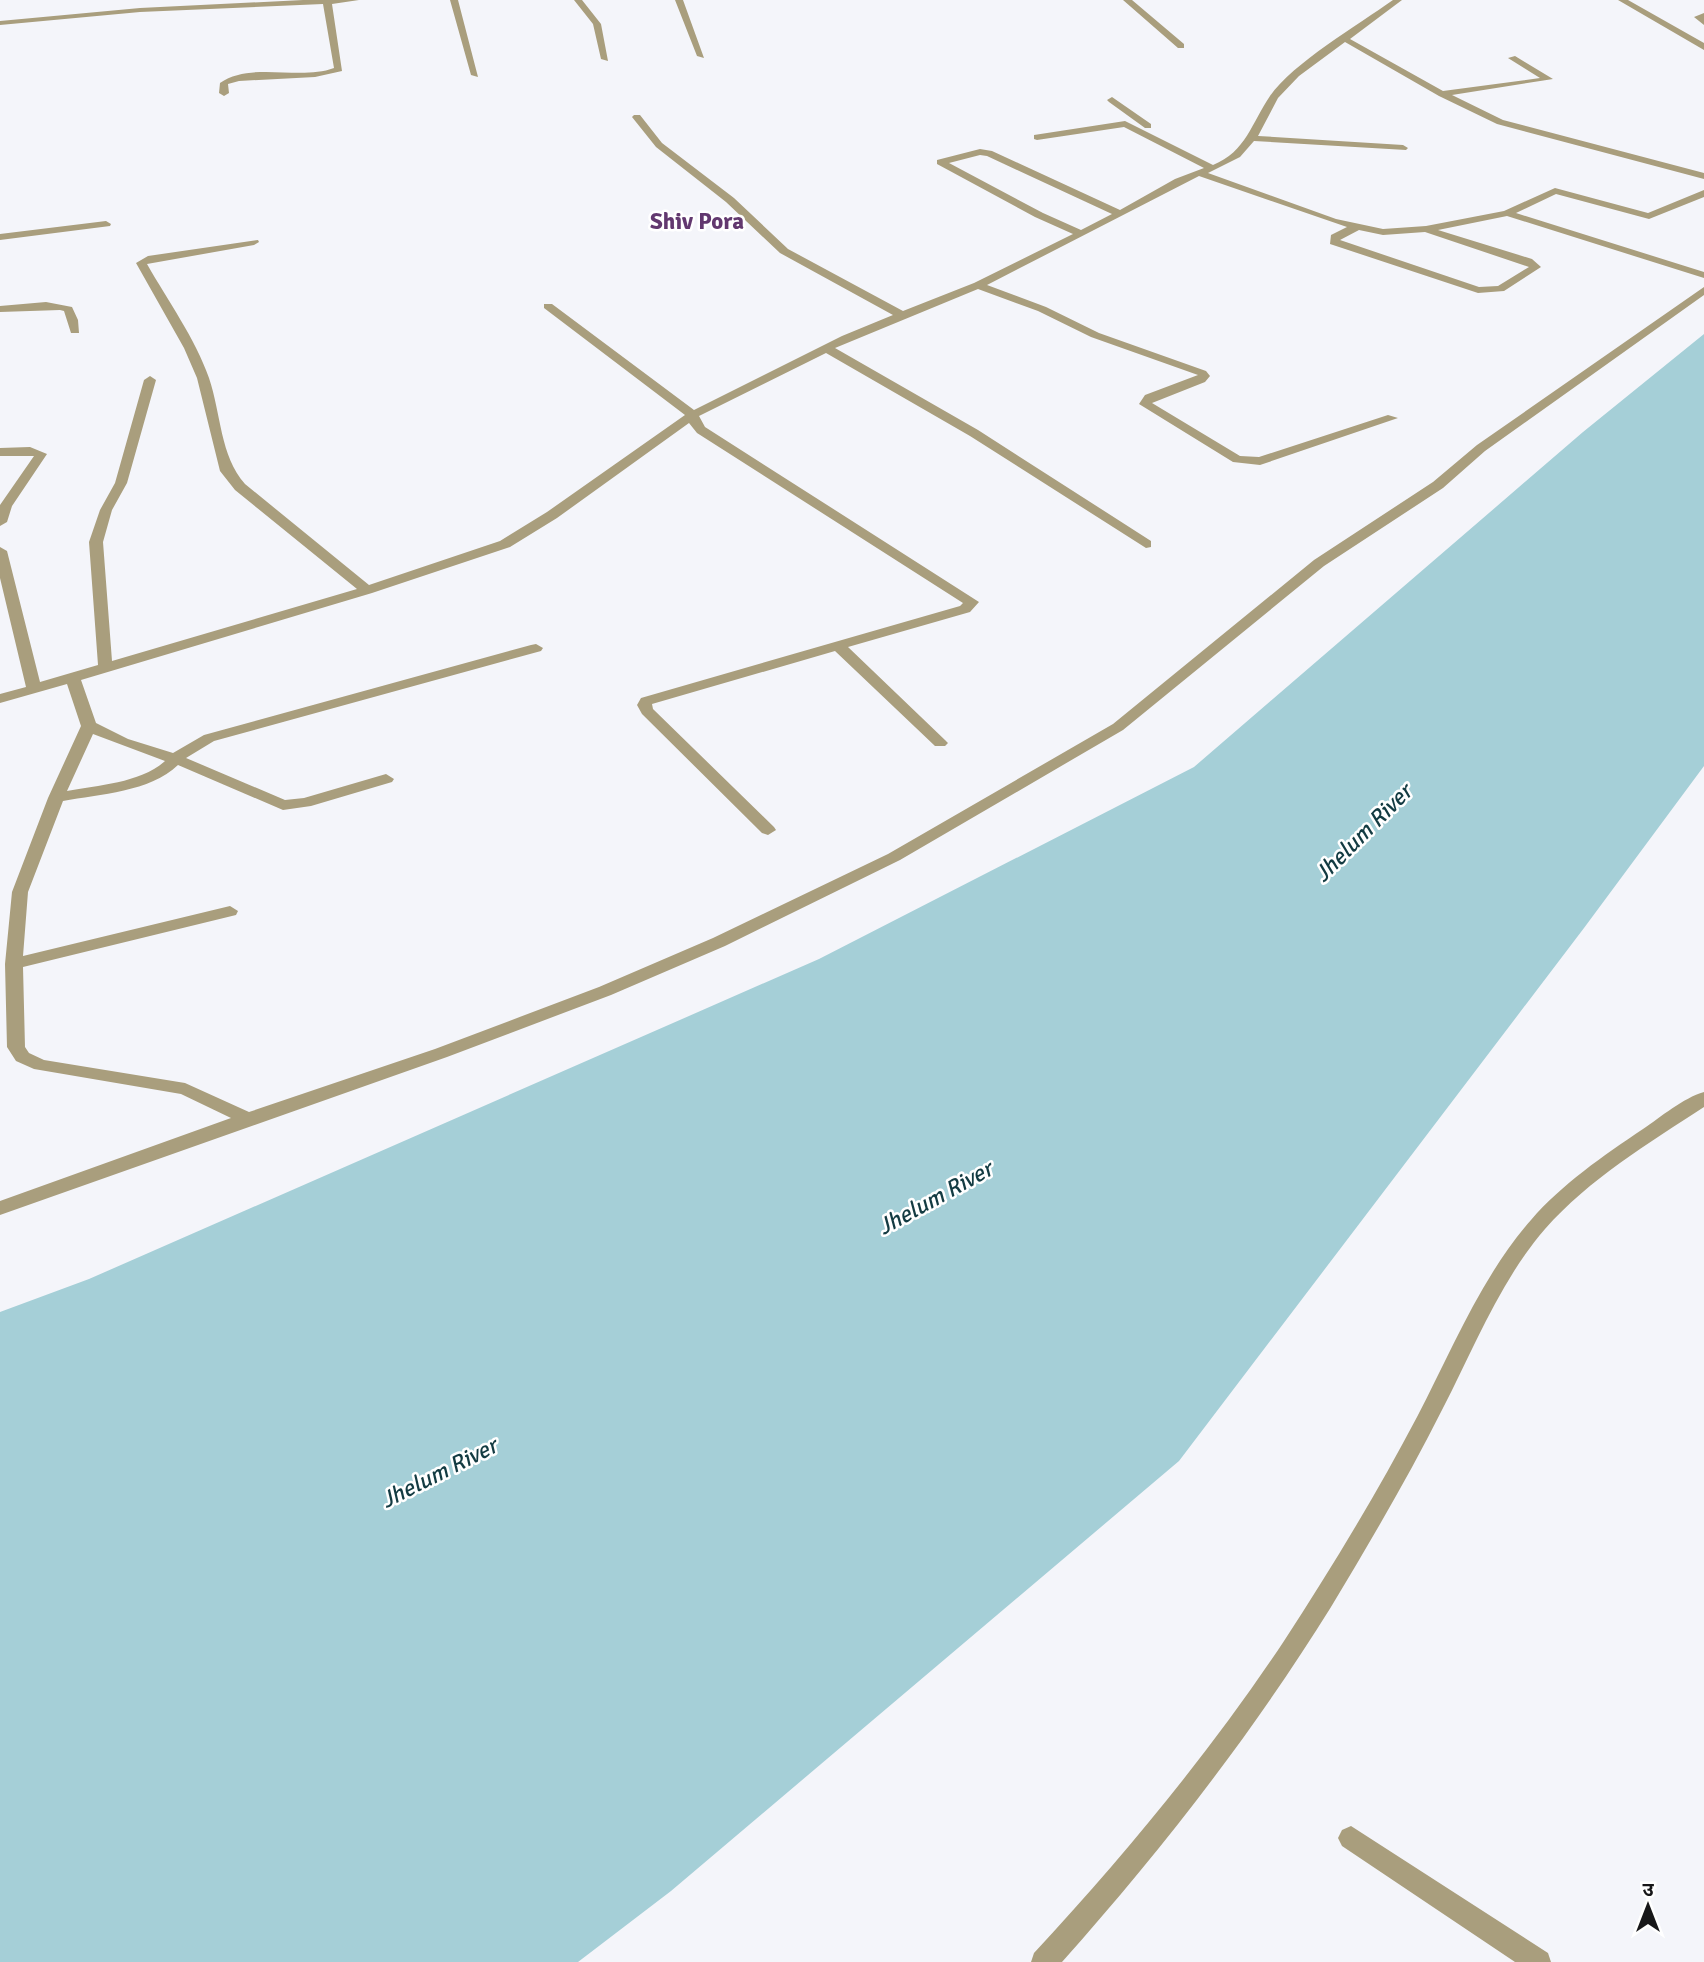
<svg xmlns="http://www.w3.org/2000/svg" width="1704" height="1962" viewBox="0 0 1704 1962" font-family="Signika,'Noto Sans Devanagari',sans-serif">
<rect width="100%" height="100%" fill="#f4f5fa"/>
<path fill="#a5cfd7" d="M1704,334V766L1584,928L1179,1461L671,1891L578,1962H0V1312L89,1279L819,959L1194,767L1583,432Z"/>
<g fill="none" stroke-linecap="round" stroke-linejoin="round">
<path fill="#a99e7d" fill-rule="evenodd" d="M303,0H359L332,4L342,71L315,77L239,81L228,84L229,93L224,96L219,93L220,83C252,61 299,81 334,68L323,4L140,12L0,25V21L140,8Z
M450,0H458L478,77L471,75Z
M574,0H582L601,24L608,61L601,59L593,24Z
M675,0H683L704,58L697,56Z
M1123,0H1132L1184,44V48H1178Z
M1393,0H1402L1350,39L1443,91L1540,78L1508,58L1515,56L1553,79L1452,95L1503,120L1704,173V179L1497,124L1439,96L1345,42L1299,76L1278,98L1258,136L1403,145L1408,148L1406,150L1254,141L1240,157L1208,173L1336,219L1383,229L1426,226L1504,211L1555,188L1648,213L1704,190V197L1649,219L1556,194L1516,213L1704,272V278L1507,216L1438,230L1532,259L1541,267L1504,291L1478,293L1330,244L1331,235L1347,227L1199,176L987,285L1046,307L1099,333L1206,371L1210,376L1205,382L1152,403L1240,456L1259,457L1388,415L1398,418L1260,465L1233,462L1139,404L1145,395L1198,375L1091,337L1038,311L978,289L835,348L978,430L1151,541V547L1146,548L970,436L826,353L699,416L705,427L979,602L970,612L848,647L945,740L948,743L945,746H935L835,651L652,704L653,709L774,827L776,830L768,835L762,833L642,714L637,705L641,698L960,606L963,603L697,433L689,423L557,518L510,547L372,593L81,680L96,723L128,739L173,753L204,735L531,645L536,644L543,648L541,651L214,741L186,758L285,800L304,798L386,774L394,779L392,782L311,806L283,810L178,765C150,792 100,794 63,801L28,892L23,956L230,906L238,911L236,915L23,967L25,1047L29,1053L44,1060L185,1083L249,1112L435,1049L599,987L713,938L888,854L1113,724L1314,560L1433,482L1477,445L1704,287V295L1485,451L1443,488L1324,566L1123,730L900,860L725,946L611,995L447,1057L0,1215V1201L231,1118L181,1094L34,1069L16,1061L7,1047L5,964L12,892L48,798L81,726L67,684L0,703V694L26,687L0,578V547L7,551L40,682L98,665L89,542L100,510L115,483L144,380L150,376L156,380L127,483L112,510L103,542L112,661L357,589L235,490L220,471L197,378L184,348L136,263L148,256L258,240L259,242L254,245L147,264C168,301 195,338 209,378C221,413 220,456 245,484L369,585L500,541L547,512L685,415L544,308V304H552L694,410L842,336L893,315L780,253L726,202L656,147L632,117L634,115H640L662,143L734,198L788,249L903,311L974,283L1073,234L1035,217L937,164V160L980,149L992,151L1120,210L1175,179L1204,168L1124,127L1037,140L1034,139V135L1125,121L1213,165C1246,152 1252,122 1270,96C1293,63 1358,25 1393,0ZM980,155L987,156L1112,214L1081,230L1043,213L949,163ZM1359,230L1383,235L1425,232L1529,267L1498,286L1479,287L1340,240ZM93,734L165,761C141,783 98,785 67,791Z
M1618,0H1628L1704,43V50Z
M1704,13V25L1694,17Z
M1112,97L1151,124V128H1145L1109,102L1107,100Z
M106,221L111,224L110,226L0,240V234Z
M46,302L72,307L78,320L79,333H71L64,311L60,310L0,312V306Z
M30,447L47,454L12,506L7,522L0,526V505L34,456H0V448Z
M1704,1092V1107C1649,1143 1589,1179 1545,1229C1500,1281 1474,1348 1443,1408C1409,1476 1370,1542 1331,1607C1252,1734 1161,1851 1062,1962H1031L1034,1953C1125,1855 1210,1752 1284,1641C1331,1569 1377,1493 1417,1417C1452,1350 1481,1277 1531,1220C1562,1184 1603,1156 1643,1129C1661,1117 1683,1098 1704,1092Z
M1351,1826L1548,1953L1551,1962H1515L1342,1846L1338,1838L1342,1830Z"/>
</g>
<g text-anchor="middle" dominant-baseline="central" stroke-width="5" stroke-linejoin="round" paint-order="stroke">
<g font-size="23" font-weight="bold" fill="#62386f" stroke="#fff">
<text x="697" y="221">Shiv Pora</text>
</g>
<g font-size="23" font-style="italic" fill="#133b42" stroke="#fff">
<text transform="translate(1363 833) rotate(-45)">Jhelum River</text>
<text transform="translate(935 1198) rotate(-29)">Jhelum River</text>
<text transform="translate(439 1473) rotate(-27)">Jhelum River</text>
</g>
</g>
<g transform="translate(1648 1906)" stroke="#ffffff" stroke-width="5" paint-order="stroke">
<path d="M0-5L12 26L0 18L-12 26Z" fill="#171719"/>
<text y="-10" font-size="19" font-weight="bold" text-anchor="middle" fill="#171719">उ</text>
</g>
</svg>
